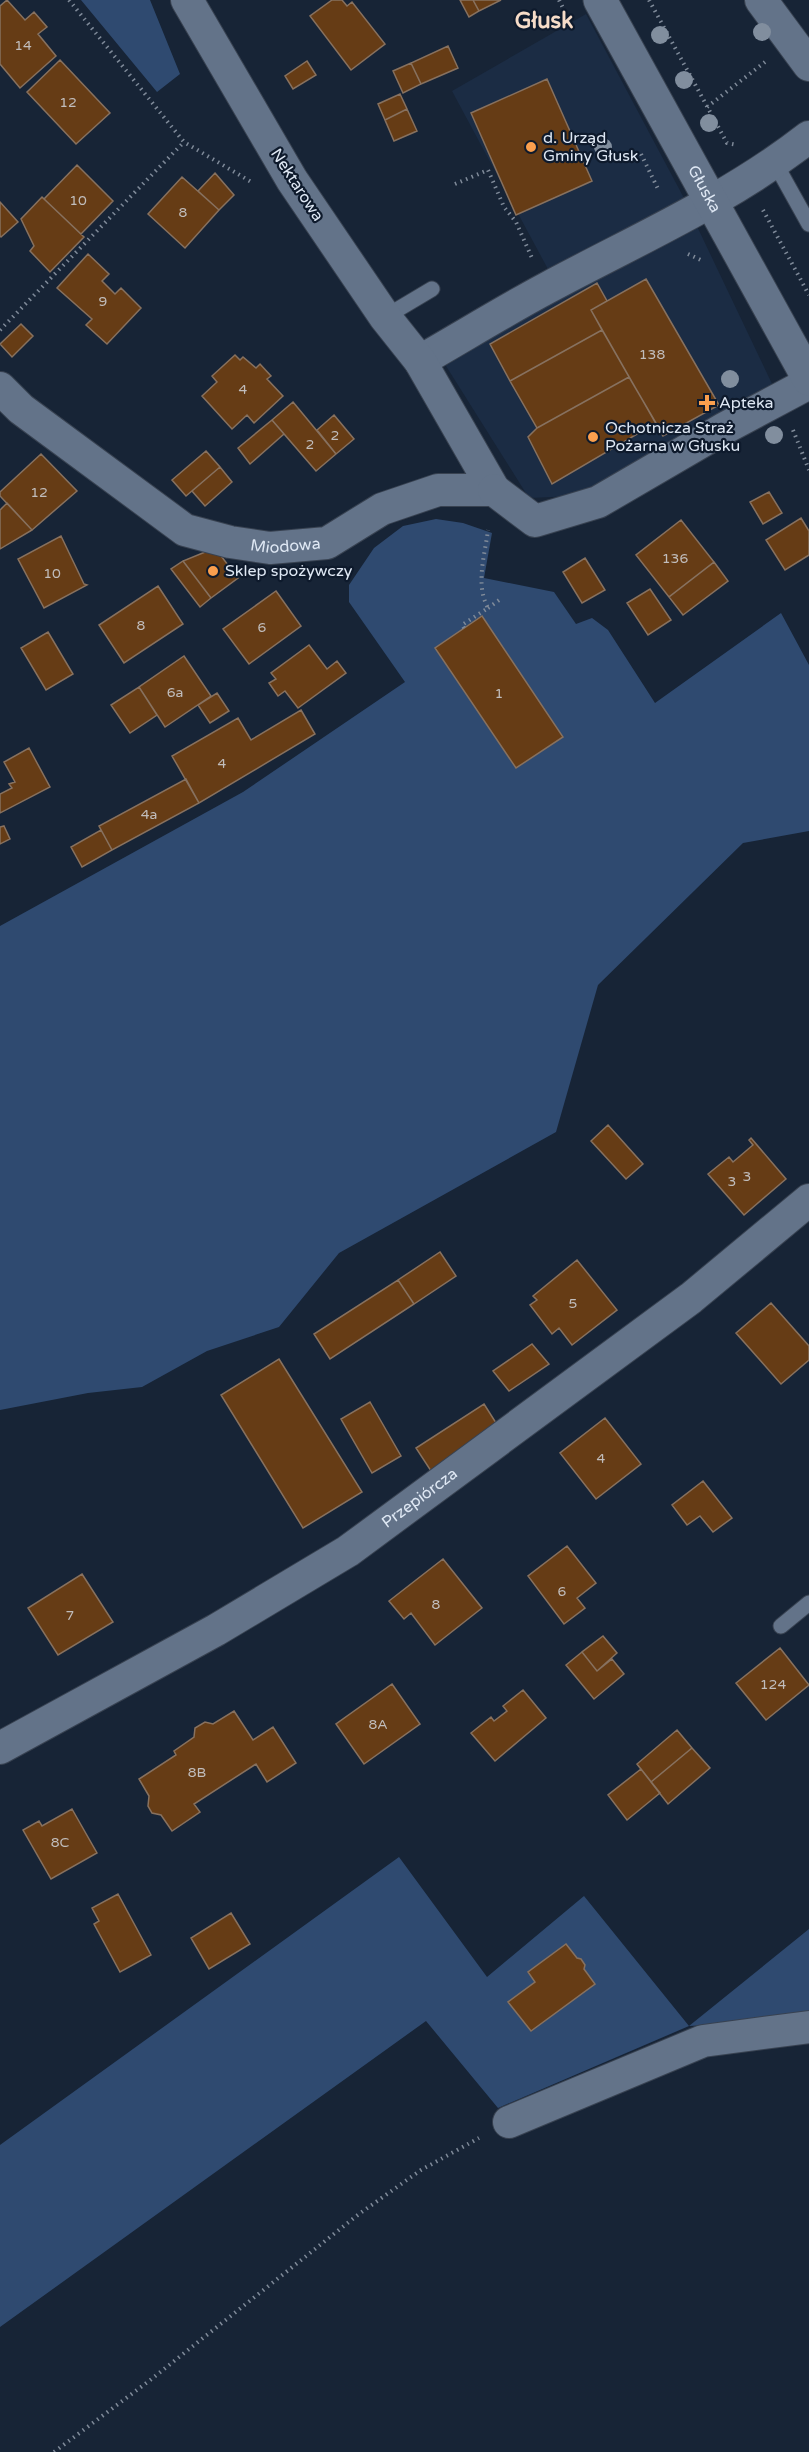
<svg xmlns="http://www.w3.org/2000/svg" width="809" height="2452" viewBox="0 0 809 2452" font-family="'Varela Round',sans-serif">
<rect width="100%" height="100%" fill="#172436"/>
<path fill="#1b2c44" d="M586,14L685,200L549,271L452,91Z
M694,220L774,388L574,496L529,498L441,358Z"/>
<path fill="#2f4a70" d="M81,0H150L180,74L157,92Z
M436,519L463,523L492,533L484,578L554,592L576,624L592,618L608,630L655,703L781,613L809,665V831L743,843L598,985L556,1132L339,1253L279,1327L207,1351L142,1387L88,1393L0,1410V926L243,792L405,682L349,602V585L374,548L403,526Z
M399,1857L487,1977L584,1896L689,2026L809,1929V2020L689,2026L498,2108L426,2021L0,2327V2145Z"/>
<path fill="#663c15" stroke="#87715f" stroke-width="1.5" d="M7,0L25,20L34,12L47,27L38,34L56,56L20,88L0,64V6Z
M332,0H342L347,6L352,2L385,44L351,70L310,16Z
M460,0H473L479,11L469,17Z
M473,0H501L479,11Z
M448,46L458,68L421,84L411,63Z
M60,60L110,113L76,144L27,92Z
M307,61L316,75L293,89L285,76Z
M411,63L421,84L403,93L393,71Z
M547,79L592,181L516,215L471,113Z
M400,94L407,109L385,120L378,104Z
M407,109L417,131L394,141L385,120Z
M77,165L113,201L81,234L44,199Z
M215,173L234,195L219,210L198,191Z
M182,177L219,210L185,248L148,214Z
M42,197L84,237L50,272L30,251L34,246L21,219Z
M0,202L18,222L1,237L0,236Z
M88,254L109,274L102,281L115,294L121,288L141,308L107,344L86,325L92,319L57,288Z
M646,279L719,405L663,436L591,310Z
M597,283L607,301L591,310L602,330L510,381L490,344Z
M21,324L33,336L12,357L0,344Z
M602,330L629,377L537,428L510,381Z
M235,355L240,360L243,357L256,368L260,364L271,376L267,379L283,396L254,423L247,415L232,429L202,396L217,382L212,376Z
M629,377L656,423L552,484L528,437L537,428Z
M293,402L336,454L316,471L272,420Z
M334,415L354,439L336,454L317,430Z
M272,420L284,434L250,464L238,448Z
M206,451L220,467L186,496L172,480Z
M41,454L77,491L32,530L0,496V492Z
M220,467L232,482L205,506L192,491Z
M769,492L782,513L763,524L750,502Z
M7,503L32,530L0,549V510Z
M801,518L809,531V555L785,570L766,540Z
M681,520L714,562L669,597L636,555Z
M61,536L84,584L87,585L44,608L18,559Z
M215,548L238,578L211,598L183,561Z
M585,558L605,590L582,603L563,572Z
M183,561L211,598L200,607L171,569Z
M714,562L728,581L683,615L669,597Z
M158,586L183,624L124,663L99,625Z
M650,589L671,620L648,635L627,603Z
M276,591L301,626L249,664L223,629Z
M482,616L563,737L516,768L435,648Z
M48,632L73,674L46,690L21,648Z
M309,645L327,669L337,661L346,673L298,708L285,691L278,696L269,683L276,679L271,673Z
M184,656L211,696L165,727L139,687Z
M139,687L157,715L130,733L111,705Z
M217,693L229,711L210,723L198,705Z
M301,710L315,734L199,803L172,756L238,718L251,740Z
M29,748L50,787L0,813V794L12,788L9,784L15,782L4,762Z
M186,779L199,803L112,850L99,826Z
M4,826L10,839L0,844V827Z
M101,830L112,850L82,867L71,847Z
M608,1125L643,1164L626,1179L591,1141Z
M751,1138L786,1179L744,1215L708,1174L729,1157L733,1162L753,1145L749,1140Z
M440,1252L456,1276L414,1304L398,1280Z
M577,1260L617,1310L572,1345L559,1328L552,1334L530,1305L537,1300L533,1296Z
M398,1280L414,1304L330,1359L314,1334Z
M771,1303L809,1346V1360L781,1384L736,1333Z
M532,1344L549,1364L509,1391L493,1371Z
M279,1359L362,1492L303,1528L221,1395Z
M370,1402L401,1456L372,1473L341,1419Z
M484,1404L498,1426L431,1471L416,1448Z
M605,1418L641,1464L596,1499L560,1453Z
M703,1481L732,1518L713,1532L700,1516L687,1525L672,1505Z
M567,1546L596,1583L577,1598L585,1608L564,1624L528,1576Z
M443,1559L482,1608L435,1645L411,1613L404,1619L389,1601Z
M82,1574L113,1622L58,1655L28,1608Z
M603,1636L617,1653L597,1671L582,1652Z
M780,1648L809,1685L766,1720L736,1683Z
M582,1652L597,1671L612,1659L624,1674L594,1699L566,1665Z
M392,1684L420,1724L364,1764L336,1724Z
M523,1690L546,1718L495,1761L471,1733L491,1717L494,1721L507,1711L503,1706Z
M234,1711L253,1740L273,1727L296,1763L267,1782L256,1764L194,1804L200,1812L172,1831L161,1815L152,1813L148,1806L149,1796L139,1779L176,1755L174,1751L194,1737L195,1728L205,1722L213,1724Z
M677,1730L692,1748L651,1782L637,1764Z
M692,1748L710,1768L668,1804L651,1782Z
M641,1769L660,1793L627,1820L608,1795Z
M72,1809L97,1853L51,1879L23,1830L39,1821L42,1826Z
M118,1894L151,1955L120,1972L94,1924L99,1921L92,1908Z
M231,1913L250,1944L209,1969L191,1938Z
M566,1944L577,1958L581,1959L585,1965L584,1969L595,1984L531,2031L508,2002L535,1982L528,1972Z"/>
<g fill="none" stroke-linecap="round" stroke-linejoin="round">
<g stroke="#384251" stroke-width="17">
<path id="service" d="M775,163L809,224
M385,317L432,289
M781,1626L809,1603"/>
</g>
<g stroke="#384251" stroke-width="34">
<g id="minor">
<path d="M761,0L809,65"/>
<path d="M420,361C462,337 504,311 547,288C636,240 728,200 809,137"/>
<path id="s1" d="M0,388L21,409L185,530L230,542L270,548L327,543L382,509L438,490H494L420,361L385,317L292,180L187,0"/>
<path d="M494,490L535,521L598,502L725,428L809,383"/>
<path id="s2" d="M0,1748L216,1630L348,1551L691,1298L809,1200"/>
<path d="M509,2122L703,2041L809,2027"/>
</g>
</g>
<g stroke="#384251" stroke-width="35">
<g id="tertiary">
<path id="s3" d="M600,0L809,379"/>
</g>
</g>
<path stroke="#7f8a99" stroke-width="4" stroke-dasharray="1.5 4.5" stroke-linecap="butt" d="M69,0L184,142L253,183
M559,0L564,10
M649,0L727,143L737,145
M707,107L765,62
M641,154L659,191
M455,184L488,170L504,207L516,222L532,258
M763,210L809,295
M688,254L703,261
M0,330L184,142
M793,430L809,470
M488,608L502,598
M464,628L462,625L488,608C475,584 485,555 488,530
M54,2452L149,2381L359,2214L421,2170L479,2138"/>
<use href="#service" stroke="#637389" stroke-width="15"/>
<use href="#minor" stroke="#637389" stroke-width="32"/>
<use href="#tertiary" stroke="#637389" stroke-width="33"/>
</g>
<g fill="#818e9e">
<circle cx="762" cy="32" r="9"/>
<circle cx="660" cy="35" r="9"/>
<circle cx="684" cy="80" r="9"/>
<circle cx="709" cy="123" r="9"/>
<circle cx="603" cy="147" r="9"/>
<circle cx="730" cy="379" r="9"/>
<circle cx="774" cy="435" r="9"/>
</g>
<g fill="#fa9f4e" stroke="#0e1a2c" stroke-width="2">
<circle cx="531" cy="147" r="6"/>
<path d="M704 394h6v6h6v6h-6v6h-6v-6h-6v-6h6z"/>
<circle cx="593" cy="437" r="6"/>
<circle cx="213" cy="571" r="6"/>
</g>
<g text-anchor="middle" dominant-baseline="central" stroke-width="4.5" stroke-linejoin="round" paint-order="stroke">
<g font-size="14" fill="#c1bdbc">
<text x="23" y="45">14</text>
<text x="68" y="102">12</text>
<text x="78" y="200">10</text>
<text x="183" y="212">8</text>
<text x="103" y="301">9</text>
<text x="652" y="354">138</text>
<text x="243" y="389">4</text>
<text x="335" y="435">2</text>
<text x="310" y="444">2</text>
<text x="39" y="492">12</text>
<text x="675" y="558">136</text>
<text x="52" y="573">10</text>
<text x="141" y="625">8</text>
<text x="262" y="627">6</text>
<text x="175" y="692">6a</text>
<text x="499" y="693">1</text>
<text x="222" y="763">4</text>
<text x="149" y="814">4a</text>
<text x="747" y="1176">3</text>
<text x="732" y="1181">3</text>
<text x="573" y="1303">5</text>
<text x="601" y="1458">4</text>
<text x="562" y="1591">6</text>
<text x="436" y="1604">8</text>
<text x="70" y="1615">7</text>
<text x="773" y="1684">124</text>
<text x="378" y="1724">8A</text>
<text x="197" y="1772">8B</text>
<text x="60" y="1842">8C</text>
</g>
<g font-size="16" fill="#dfe8f4" stroke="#0e1a2c" text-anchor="start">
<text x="543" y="138">d. Urząd<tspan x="543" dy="18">Gminy Głusk</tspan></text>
<text x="719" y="403">Apteka</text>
<text x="605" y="428">Ochotnicza Straż<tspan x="605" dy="18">Pożarna w Głusku</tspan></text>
<text x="225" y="571">Sklep spożywczy</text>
</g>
<g font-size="16" fill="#dfe8f4" stroke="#0e1a2c">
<text transform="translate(297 185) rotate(57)">Nektarowa</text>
<text stroke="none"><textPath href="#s3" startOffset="216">Głuska</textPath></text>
<text stroke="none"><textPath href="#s1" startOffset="336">Miodowa</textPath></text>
<text stroke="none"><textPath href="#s2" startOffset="489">Przepiórcza</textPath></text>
</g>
<g font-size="22" font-weight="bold" fill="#f6dcc8" stroke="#0e1a2c">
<text x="544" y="21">Głusk</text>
</g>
</g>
</svg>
